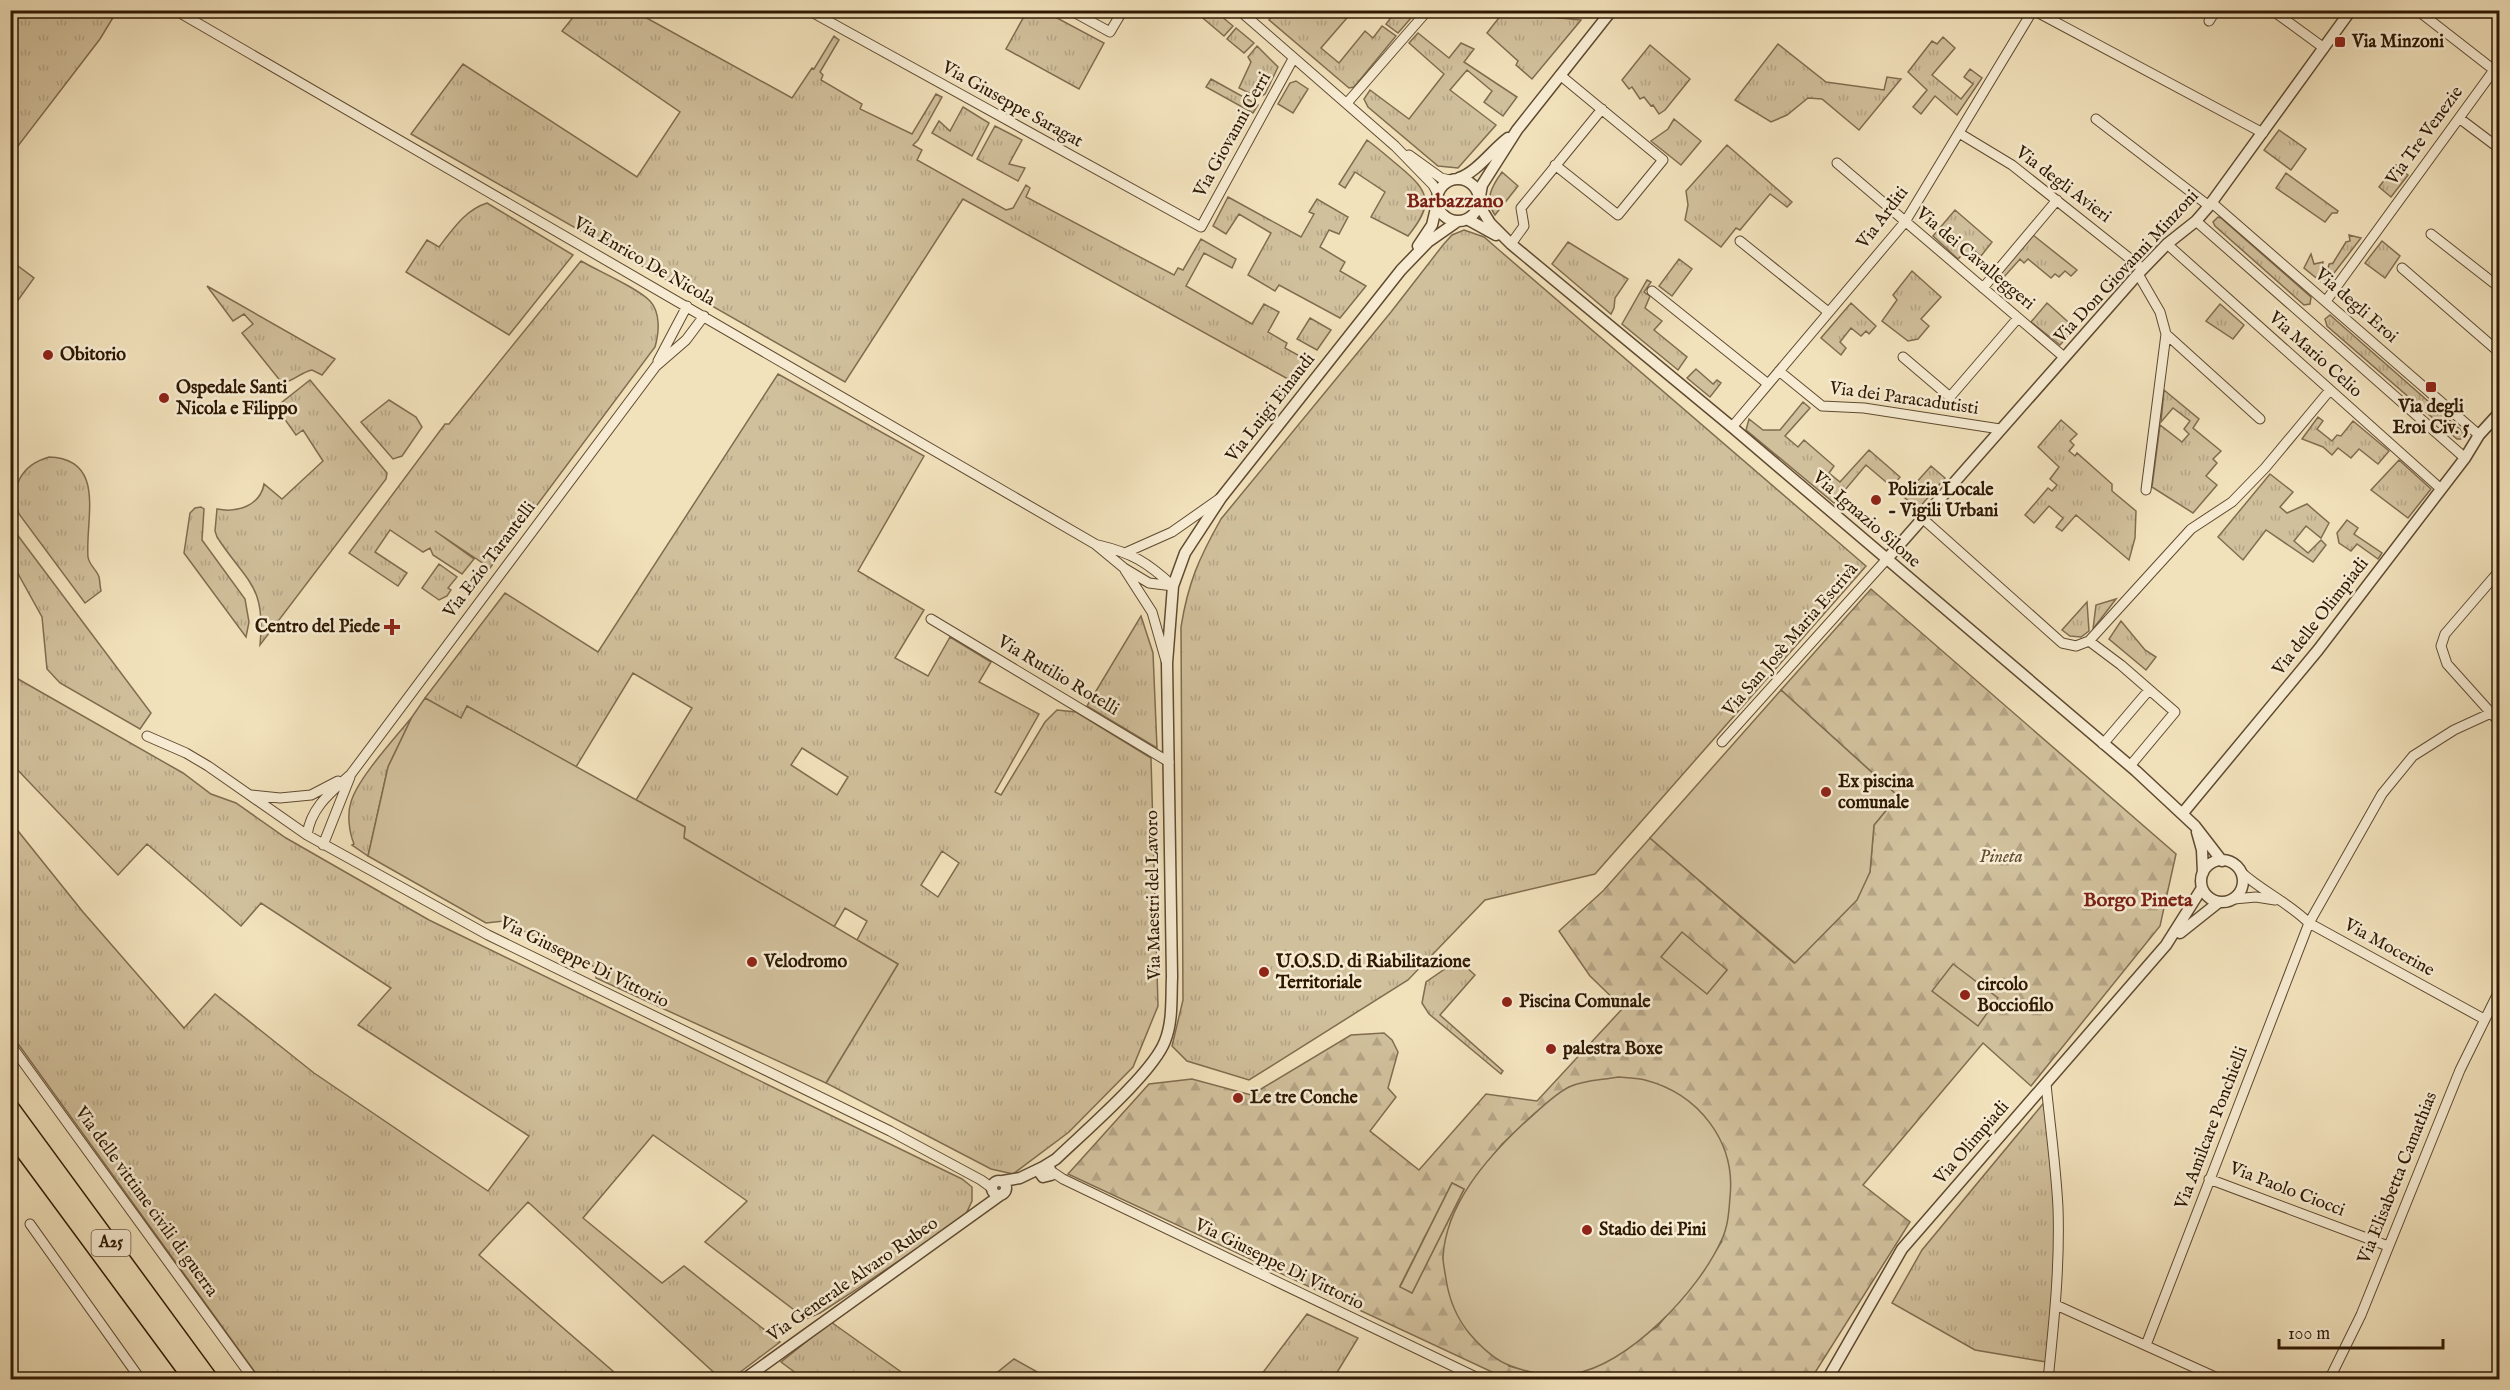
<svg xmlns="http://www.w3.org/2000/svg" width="2510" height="1390" viewBox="0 0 2510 1390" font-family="'IM FELL English',serif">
<defs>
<pattern id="grass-tufts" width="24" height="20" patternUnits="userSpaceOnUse" patternTransform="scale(1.5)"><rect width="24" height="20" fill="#d1c09c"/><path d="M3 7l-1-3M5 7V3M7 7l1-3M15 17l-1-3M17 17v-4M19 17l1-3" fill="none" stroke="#b4a485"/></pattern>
<pattern id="forest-firs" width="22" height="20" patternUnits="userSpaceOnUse" patternTransform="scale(1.5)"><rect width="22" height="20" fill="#d1c09c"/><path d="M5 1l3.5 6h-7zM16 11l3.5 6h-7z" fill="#b4a485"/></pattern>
</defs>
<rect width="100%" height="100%" fill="#f2e2bc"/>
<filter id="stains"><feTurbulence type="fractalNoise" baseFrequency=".00333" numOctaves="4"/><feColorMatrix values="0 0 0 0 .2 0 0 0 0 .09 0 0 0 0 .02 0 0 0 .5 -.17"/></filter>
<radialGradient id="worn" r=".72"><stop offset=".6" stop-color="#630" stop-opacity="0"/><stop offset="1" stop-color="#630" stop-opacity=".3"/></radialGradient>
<path fill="url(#grass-tufts)" stroke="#806c4f" stroke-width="1.5" fill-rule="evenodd" d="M1202,10L1215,11L1233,26L1224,36L1198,14Z
M1505,10L1540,11V16L1581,20L1532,79L1516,65L1518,61L1487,33Z
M10,11H117L100,39L18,146L11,140Z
M578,11H634L792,98L812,68L814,69L834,36L839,40L820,72L823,75L821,80L862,104L860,109L912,134L936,94L942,97L918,140L913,145L922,150L917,160L1006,210L1013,208L1026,185L1030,188L1026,197L1174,275L1178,268L1183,270L1201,239L1236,259L1232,268L1204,253L1186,286L1252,324L1264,304L1279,312L1268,332L1287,343L1285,348L1305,359L1288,379L963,199L845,382L411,134L463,64L637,177L680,112L562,31Z
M1027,11H1044L1104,43L1079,89L1006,49Z
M1276,11H1353L1321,48L1339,63L1365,31L1373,38L1382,26L1396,36L1354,87L1349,88L1269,20Z
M1396,11H1417L1398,33L1386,24Z
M1236,28L1254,43L1244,53L1227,39Z
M1418,33L1449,58L1461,43L1474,49L1464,62L1517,97L1503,116L1484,102L1492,91L1467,70L1450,90L1496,125L1458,168L1438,166L1368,107L1364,99L1370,90L1409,119L1444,74L1409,43Z
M1943,37L1955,48L1932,75L1961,99L1973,84L1964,77L1970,69L1982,78L1957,115L1935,96L1921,114L1913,107L1927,90L1908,72L1932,41L1937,44Z
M1778,44L1826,82L1884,90L1887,77L1901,79L1859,130L1822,99L1808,98L1787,115L1771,122L1735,100Z
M1650,45L1690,79L1665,110L1659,114L1653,105L1651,106L1644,97L1640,99L1632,87L1629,89L1622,80Z
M1257,46L1278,67L1265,94L1259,98L1239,88L1251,62L1248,57Z
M1211,79L1258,105L1253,113L1206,87Z
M1296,81L1308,89L1293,113L1278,104L1290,83Z
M963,107L989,123L972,156L932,133L939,121L950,131Z
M1674,119L1701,141L1681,165L1651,141L1668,129Z
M995,126L1022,140L1009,164L1025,168L1018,181L977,159Z
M2279,130L2306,149L2291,170L2264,150Z
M1367,140C1378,148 1389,158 1400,167C1430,192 1434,204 1408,236L1371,217L1385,192L1355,172L1345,188L1339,184Z
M1727,145L1792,202L1787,207L1770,194L1740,230L1736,228L1721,247L1685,220L1688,205L1686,191Z
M2396,165L2408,175L2391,197L2379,187Z
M1502,172L1518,186L1495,215C1484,199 1492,186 1502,172Z
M2286,173L2338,211L2337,213H2332L2325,222L2276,188Z
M1228,197L1301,237L1314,214L1309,212L1317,199L1348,217L1339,234L1329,230L1320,247L1345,262L1340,271L1366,286L1340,318L1279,285L1275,291L1248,275L1271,233L1239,214L1226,234L1213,226Z
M487,203L573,255L509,335L406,272L427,240L439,247C453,229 465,210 487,203Z
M1955,210L1992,242L1981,256L1975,251L1968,259L1963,254L1958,259L1933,236Z
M2218,217L2221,218L2311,297L2310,304L2304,305L2215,226L2213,222Z
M1464,230L1484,237L1499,250L1866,566L1595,874L1485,900L1408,980L1249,1080L1187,1061L1172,1046L1183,1000L1181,627C1188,583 1199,558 1221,519L1391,312L1443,245L1452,235Z
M2033,235L2077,270L2071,276L2065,271L2059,277L2055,274L2051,278L2028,259L2024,263L2020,259L2004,277L1999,273Z
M2349,235L2361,238L2324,286L2329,264L2333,263L2346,242L2350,241Z
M2382,241L2400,256L2385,278L2365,263Z
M1568,242L1628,279L1615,298L1614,308L1611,314L1552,264Z
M2311,254L2314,264L2323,262L2320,281L2304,268Z
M1679,259L1692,269L1672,296L1659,286Z
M10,260L34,278L11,310H10Z
M581,261C598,271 638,288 650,301C661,313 659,333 655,347L490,568L435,531L474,559L462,574L433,555L430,548L423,552L390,530L375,552L407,573L398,586L349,553L445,424H449Z
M1912,271L1941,297L1921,319L1929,326L1918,339L1908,341L1882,321L1897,300L1893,295Z
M1647,280L1651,282L1644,292L1650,296L1645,308L1662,321L1654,330L1687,357L1678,370L1622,324Z
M207,286L335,359L322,375L312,370C301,372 293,382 282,383L242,333L253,324L244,314L233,321Z
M1851,303L1876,326L1869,334L1866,331L1861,336L1851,328L1840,342L1846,348L1841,355L1821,338Z
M2047,303L2075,328L2060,345L2031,322Z
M2220,304L2244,325L2233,339L2206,321Z
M2330,315L2462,431L2464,436L2461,439H2457L2327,326L2325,319Z
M1310,318L1331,330L1317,350L1297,339Z
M1696,369L1713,384L1717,380L1721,383L1710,397L1687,378Z
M778,374L924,456L858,571L924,610L895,658L928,676L950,637L991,662L979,682L1039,714L995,792L1001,795L1045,722L1057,710L1076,712L1151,758L1158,1006L1133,1067L1069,1132L1013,1174L991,1169L826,1083L898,964L857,940L867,921L845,908L834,927L684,838L685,827L636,800L692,708L633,673L576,767L467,706L461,719L425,698L505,593L598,652ZM802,748L848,777L837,795L791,765ZM942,851L959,863L938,897L921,885Z
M310,380L387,473L386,479L260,645C266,584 246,582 217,537L215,531L217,509C237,513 260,506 264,484L282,499L323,461L303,430L296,435L276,407Z
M2164,390L2199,419L2193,428L2221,451L2213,459L2217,463L2206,476L2217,485L2193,513L2152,487L2160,425L2182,442L2189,434L2184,429L2190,421L2173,408L2161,422Z
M389,400L416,417L422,427L402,456L393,459L361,422Z
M1803,402L1810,408L1785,436L1798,447L1804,440L1834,466L1829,473L1840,482L1869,450L1900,477L1894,484L1906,494L1931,466L1945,478L1918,509L1866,465L1834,503L1746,430L1749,419L1763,430H1780Z
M2318,417L2323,421L2317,429L2332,441L2337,435L2341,436L2353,421L2389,451L2378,464L2359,449L2351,458L2338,448L2332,455L2323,447L2302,439Z
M2061,420L2077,434L2070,441L2074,445L2069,451L2075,456L2077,453L2112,484V491L2136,511L2135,538L2129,560L2076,515L2062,531L2056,527L2063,518L2049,506L2034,523L2025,515L2048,488L2052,491L2057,485L2050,479L2059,467L2038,447Z
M49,457C107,459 85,519 88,557C89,565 97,570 99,577C100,581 100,587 101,591L85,603L19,514C9,488 21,465 49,457Z
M2399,460L2431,489L2408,518L2371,490Z
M2270,474L2293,492L2280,507L2287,513L2307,504L2329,523L2321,538L2306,526L2294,541L2308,553L2321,540L2326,545L2313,562L2266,530L2243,560L2218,537Z
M201,507L204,509L202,540L245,599L249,622L246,637L184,553L190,513L195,508Z
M2347,520L2358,528L2354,534L2382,553L2378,559L2357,544L2351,551L2339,543L2337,533Z
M10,525L151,713L140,729L60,683L47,669L42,617L11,561Z
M439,564L457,577L448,588L451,590L447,596L439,600L422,588Z
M2116,599L2093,629L2096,605Z
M2087,602L2089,631L2081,637L2070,636L2062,630Z
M1141,616L1153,653L1157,748L1087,706Z
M2121,621L2145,650L2156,657L2146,670L2109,639Z
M11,675L183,773L211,794L236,803L286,838L429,920L962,1179L972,1187V1201L965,1216L860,1287L820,1313L806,1319L705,1242L747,1201L653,1135L583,1218L662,1283L684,1266L780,1342L731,1379H721L528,1202L479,1255L622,1379H260L11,1034L10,821L83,912L184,1028L215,994L314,1073L488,1191L529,1136L358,1025L391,988L261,903L241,926L147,844L118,875L11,763Z
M412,717L388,767L368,856L352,845L354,844C349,832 347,814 351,802C358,778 395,738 412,717Z
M1458,960L1475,975L1440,1015L1503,1071L1501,1074L1429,1014L1422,1003L1426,982Z
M2047,1099L2058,1243L2046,1362L1975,1350L1892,1303L1922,1250Z
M1307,1314L1358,1338L1333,1379H1258Z
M831,1322L911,1379H804L781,1362Z
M1014,1359L1050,1379H989Z"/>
<path fill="url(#forest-firs)" stroke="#806c4f" stroke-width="1.5" fill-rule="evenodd" d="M1871,589L2176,854L2160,926L2031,1086L1983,1043L1863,1185L1910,1222L1811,1379H1507L1068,1174L1149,1084L1192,1079L1251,1095L1351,1035L1384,1033L1392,1040L1398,1052L1388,1088L1396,1097L1370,1131L1419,1170L1486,1094L1537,1101L1623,1008L1590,976L1559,931L1603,891L1650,838L1794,963L1870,872L1874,825L1898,796L1781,690ZM1569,1087L1722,1241L1701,1274L1657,1327L1573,1374H1539L1509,1366L1443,1258L1451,1220L1471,1184L1502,1144L1535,1113ZM1452,1183L1464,1189L1412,1293L1400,1286Z"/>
<path fill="#d1c09c" stroke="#806c4f" stroke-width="1.5" d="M1781,690L1898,796L1874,825L1870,872L1857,900L1795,963L1650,838Z
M425,698L461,718L467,706L685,827L684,838L898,964L826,1083L596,978L595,967L504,921L486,923L368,856L388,767L412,717Z
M1682,932L1727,970L1707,994L1661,957Z
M1953,964L1998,998L1978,1026L1932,991Z
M1618,1077C1627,1078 1637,1078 1645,1080C1699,1094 1736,1142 1730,1197C1729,1211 1728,1228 1721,1241C1698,1292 1629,1364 1573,1374C1554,1377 1529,1373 1511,1366C1494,1360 1480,1346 1469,1333C1456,1317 1449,1299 1446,1279C1445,1272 1443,1264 1443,1257C1446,1204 1487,1158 1523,1124C1537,1112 1553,1095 1569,1087C1583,1080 1603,1080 1618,1077Z
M1452,1183L1464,1189L1412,1293L1400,1287Z"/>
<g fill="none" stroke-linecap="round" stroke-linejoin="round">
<g stroke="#5f4a30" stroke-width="11">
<path id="minor" d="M175,10L1095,544L1124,568L1149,583L1173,586
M808,10L1201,227L1293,59
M1070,10L1110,32L1123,10
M1239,10L1395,146L1433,185L1438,194
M2033,10L2263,133
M2272,10L2324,48
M2209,21L2216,10
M1347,103L1428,10
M2459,118L2500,149
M2096,119L2209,206
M1959,133L2012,165L2143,269
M1409,155L1441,178L1450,180
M1837,163L2064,357
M1555,165L1618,215L1663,160L1560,75
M2211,202L2479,435
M2196,221L2465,458
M2431,234L2500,288
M1740,241L1827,311
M1511,244L1524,226L1521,208L1602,109
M2167,244L2441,489
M2402,268L2500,353
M2138,274L2160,312L2166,334L2146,490
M1983,288L2057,200
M1652,291L1768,384
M2326,301L2494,70L2417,10
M2166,334L2260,419
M1903,357L1950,397L2018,318
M658,361L687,306
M1779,371L1822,406L1864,408L2000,429
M1732,427L1905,222L2033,10
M1922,518L2062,643L2076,646L2089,641L2191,529L2232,502L2265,468L2330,390
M1098,545C1132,553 1147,562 1173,586
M1127,552L1172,532L1219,499
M1125,570L1152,612L1166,661
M2500,570L2445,634L2441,646L2447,664L2500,723
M931,619L1169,762
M2089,641L2121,665L2175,712L2130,766
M147,736L186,753L208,766L307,835L488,935L890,1131L981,1180L992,1188
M1722,742L1886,560
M2103,744L2149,690
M251,795L280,798L311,795L338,781
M307,835C311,807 331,792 351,774L656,366L686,340L704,316
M323,845L350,777
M2241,872C2262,891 2289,903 2309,923L2484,1019
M2234,899L2256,897L2275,900
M10,1044L254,1380
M2046,1084C2050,1125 2056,1167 2058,1208C2060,1266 2054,1322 2048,1380
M1051,1171L1063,1179L1482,1380
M2209,1179L2388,1246
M30,1224L141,1380
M2056,1305L2222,1380
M2146,1345L2309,923L2382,794L2413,756L2454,730L2491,713
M2329,1380L2361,1315L2460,1070L2500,989"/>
</g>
<g stroke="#5f4a30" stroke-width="13">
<path id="tertiary" d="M1459,178C1477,172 1492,150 1508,138
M1437 200a21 21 0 1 1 42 0a21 21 0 1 1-42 0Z
M1480,196L1482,185L1517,130L1612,10
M1479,205L1490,223L1511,244L1732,427L2136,771L2195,826L2222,861
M1467,219L1496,235
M1418,246L1432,225L1437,204
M1886,560L2138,274L2167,244L2196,221L2209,206L2351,10
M2182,814L2318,650L2465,458L2479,435L2500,412
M2197,832L2202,850L2203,873
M2201 881a21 21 0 1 1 42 0a21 21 0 1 1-42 0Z
M2180,933L2219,902
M1043,1167L1056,1159C1083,1133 1153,1073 1165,1041C1173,1021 1171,998 1172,977L1167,663L1173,586L1185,553L1221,498L1401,270L1428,242L1458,221
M992 1188a7 7 0 1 1 14 0a7 7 0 1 1-14 0Z
M1003,1181L1020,1178L1045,1166L1050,1169L1051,1175L1043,1177L1040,1173L1041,1169
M743,1380L1002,1194
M1827,1380L1902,1249L2166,945L2202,888"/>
</g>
<g stroke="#2e1802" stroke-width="19">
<path id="motorway" d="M10,1107L210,1380
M10,1132L193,1380"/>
</g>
<use href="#minor" stroke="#f7ecd3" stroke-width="9"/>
<use href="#tertiary" stroke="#f7ecd3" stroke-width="10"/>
<use href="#motorway" stroke="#f2e2bc" stroke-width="16"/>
</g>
<g fill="#8f2418" stroke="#f7ecd3" stroke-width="2">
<rect x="2334" y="36" width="12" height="12" rx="3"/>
<circle cx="48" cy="355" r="6"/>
<rect x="2425" y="381" width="12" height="12" rx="3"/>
<circle cx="164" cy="398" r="6"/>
<circle cx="1876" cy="500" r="6"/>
<path d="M389 618h6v6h6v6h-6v6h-6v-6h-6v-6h6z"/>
<circle cx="1826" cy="792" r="6"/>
<circle cx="752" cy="962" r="6"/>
<circle cx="1264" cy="972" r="6"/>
<circle cx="1965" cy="995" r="6"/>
<circle cx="1507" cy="1002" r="6"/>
<circle cx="1551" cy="1049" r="6"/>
<circle cx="1238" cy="1098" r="6"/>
<circle cx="1587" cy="1230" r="6"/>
</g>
<g text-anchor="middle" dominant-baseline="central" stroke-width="5" stroke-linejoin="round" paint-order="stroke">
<rect fill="#f7ecd3" stroke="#6a5841" stroke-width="1.5" x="91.5" y="1230" width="39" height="26" rx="4.5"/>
<g font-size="16" font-weight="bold" fill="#2e1802">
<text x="111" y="1243">A25</text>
</g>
<g font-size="18" font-weight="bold" fill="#2e1802" stroke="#f7ecd3" text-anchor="start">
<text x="2352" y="42">Via Minzoni</text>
<text x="60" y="355">Obitorio</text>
<text x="176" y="388">Ospedale Santi<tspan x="176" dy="21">Nicola e Filippo</tspan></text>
<text x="2431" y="407" text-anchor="middle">Via degli<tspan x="2431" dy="21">Eroi Civ. 5</tspan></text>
<text x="1888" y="490">Polizia Locale<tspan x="1888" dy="21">- Vigili Urbani</tspan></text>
<text x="380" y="627" text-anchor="end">Centro del Piede</text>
<text x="1838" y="782">Ex piscina<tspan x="1838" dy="21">comunale</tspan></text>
<text x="764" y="962">Velodromo</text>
<text x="1276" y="962">U.O.S.D. di Riabilitazione<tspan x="1276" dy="21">Territoriale</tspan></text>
<text x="1977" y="985">circolo<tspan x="1977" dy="21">Bocciofilo</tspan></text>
<text x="1519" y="1002">Piscina Comunale</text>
<text x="1563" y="1049">palestra Boxe</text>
<text x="1250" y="1098">Le tre Conche</text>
<text x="1599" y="1230">Stadio dei Pini</text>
</g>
<g font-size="18" fill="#2e1802" stroke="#f7ecd3">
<text transform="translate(1012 105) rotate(29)">Via Giuseppe Saragat</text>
<text transform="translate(1233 135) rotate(-61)">Via Giovanni Cerri</text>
<text transform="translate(2425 136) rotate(-54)">Via Tre Venezie</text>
<text transform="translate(2063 185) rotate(37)">Via degli Avieri</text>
<text transform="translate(1883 218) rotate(-53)">Via Arditi</text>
<text transform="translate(1975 259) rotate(40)">Via dei Cavalleggeri</text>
<text transform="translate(644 262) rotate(30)">Via Enrico De Nicola</text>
<text transform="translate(2127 267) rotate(-47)">Via Don Giovanni Minzoni</text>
<text transform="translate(2356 306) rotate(41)">Via degli Eroi</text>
<text transform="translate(2315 355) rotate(42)">Via Mario Celio</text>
<text transform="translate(1904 399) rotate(8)">Via dei Paracadutisti</text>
<text transform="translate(1271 408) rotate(-52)">Via Luigi Einaudi</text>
<text transform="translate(1866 520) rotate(41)">Via Ignazio Silone</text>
<text transform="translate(490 560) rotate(-53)">Via Ezio Tarantelli</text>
<text transform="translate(2321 617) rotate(-52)">Via delle Olimpiadi</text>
<text transform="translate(1791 640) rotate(-49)">Via San Josè Maria Escrivà</text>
<text transform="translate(1058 676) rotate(31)">Via Rutilio Rotelli</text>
<text transform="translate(1154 895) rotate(-91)">Via Maestri del Lavoro</text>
<text transform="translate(2389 948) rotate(29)">Via Mocerine</text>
<text transform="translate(584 963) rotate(26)">Via Giuseppe Di Vittorio</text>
<text transform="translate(2212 1128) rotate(-69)">Via Amilcare Ponchielli</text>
<text transform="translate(1972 1143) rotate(-49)">Via Olimpiadi</text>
<text transform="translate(2398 1178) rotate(-68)">Via Elisabetta Camathias</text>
<text transform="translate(2287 1190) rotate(21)">Via Paolo Ciocci</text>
<text transform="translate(146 1202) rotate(54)">Via delle vittime civili di guerra</text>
<text transform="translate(1279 1265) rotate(26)">Via Giuseppe Di Vittorio</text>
<text transform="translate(853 1280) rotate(-35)">Via Generale Alvaro Rubeo</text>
</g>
<g font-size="18" font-style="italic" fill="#5f4a30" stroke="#f7ecd3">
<text x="2001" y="857">Pineta</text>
</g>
<g font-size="20" font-weight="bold" fill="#7a1f14" stroke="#f7ecd3">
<text x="1455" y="201">Barbazzano</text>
<text x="2138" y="900">Borgo Pineta</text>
</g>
</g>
<rect width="2510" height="1390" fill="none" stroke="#f2e2bc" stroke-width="36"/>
<rect x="12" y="12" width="2486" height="1366" fill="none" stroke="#2e1802" stroke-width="3"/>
<rect x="18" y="18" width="2474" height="1354" fill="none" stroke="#2e1802" stroke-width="1.5"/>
<path d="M2279 1339v9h164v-9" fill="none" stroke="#2e1802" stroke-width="3"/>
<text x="2288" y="1339" font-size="18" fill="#2e1802" stroke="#f7ecd3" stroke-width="4.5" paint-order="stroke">100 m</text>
<rect width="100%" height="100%" filter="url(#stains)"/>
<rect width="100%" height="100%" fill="url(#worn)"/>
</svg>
